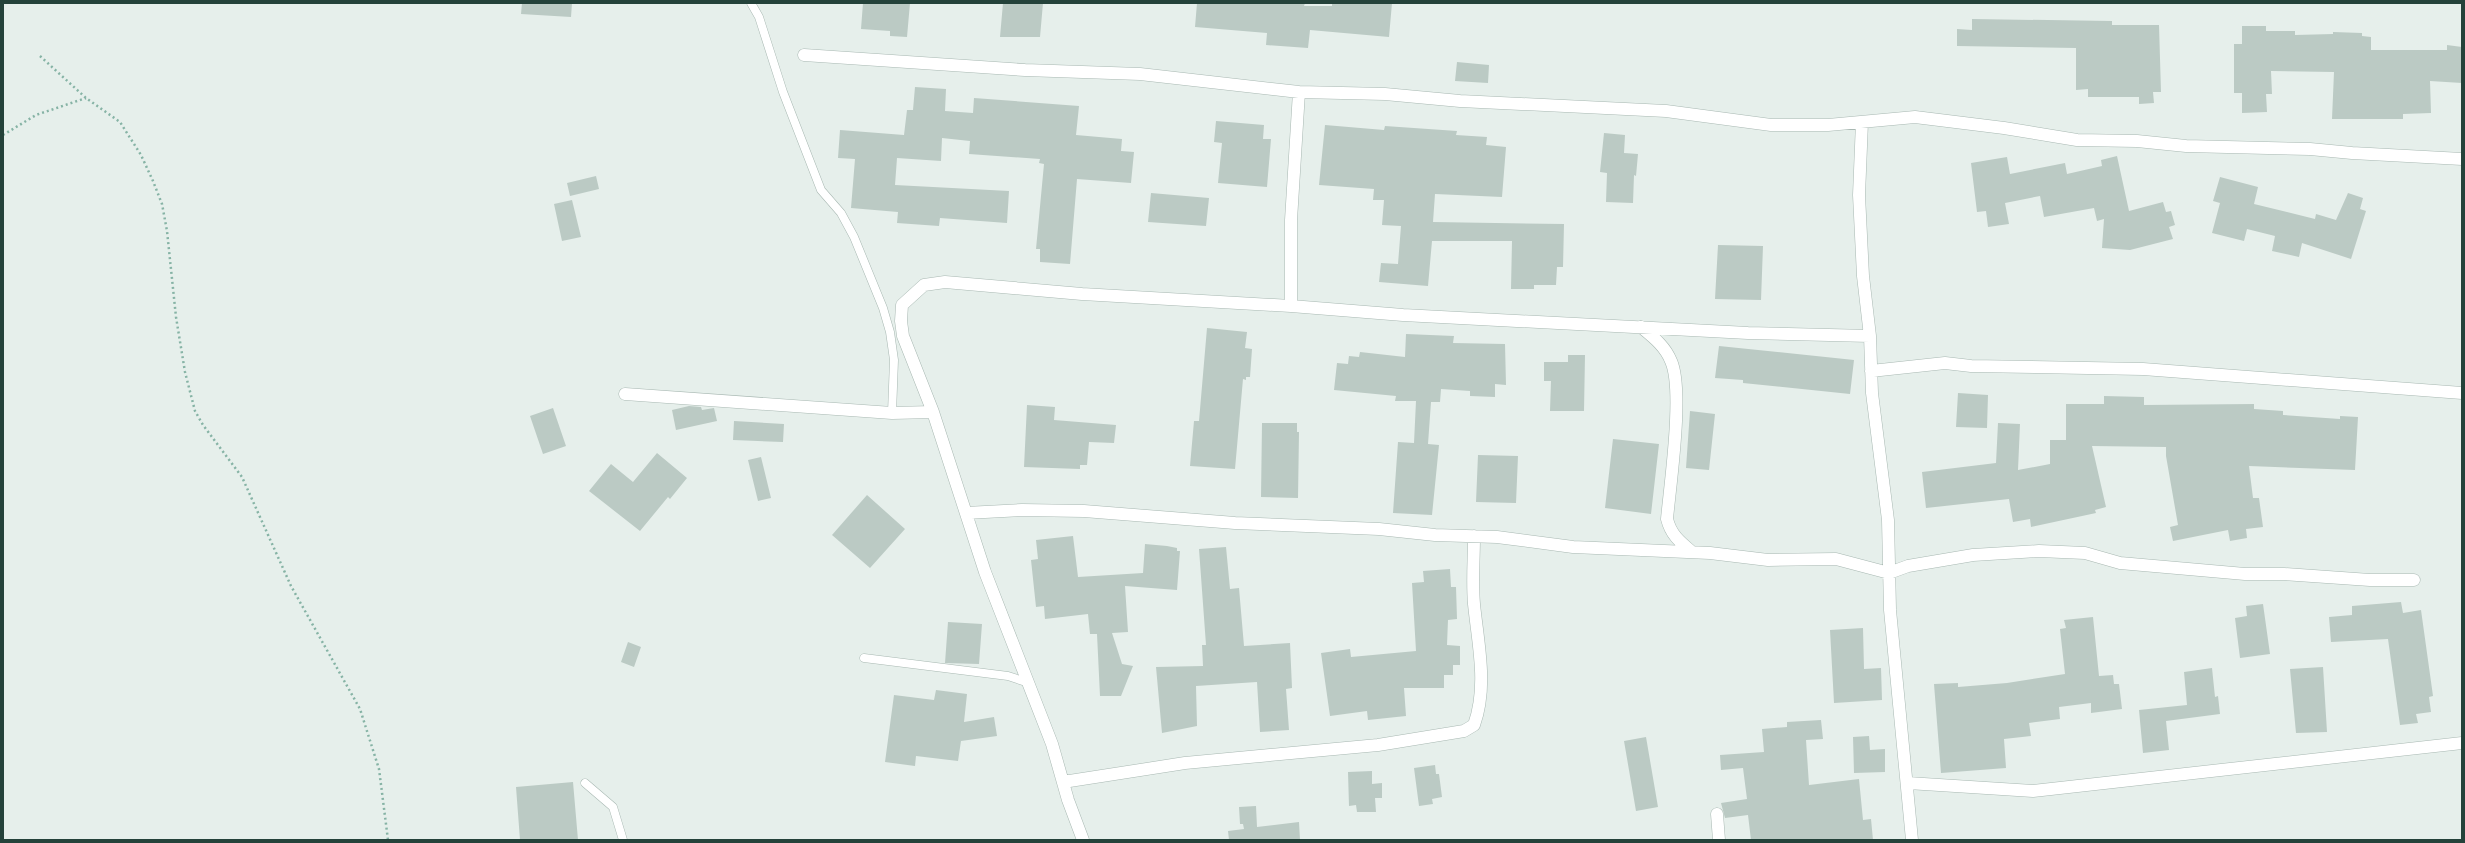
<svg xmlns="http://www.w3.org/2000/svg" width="2465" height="843" viewBox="0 0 2465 843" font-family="'DM Sans',sans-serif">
<rect width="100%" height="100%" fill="#e6efeb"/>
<path fill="#bbcac4" d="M522,3H572L571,17L521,14Z
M863,3H910L907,37L890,36V31L861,29Z
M1003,3H1043L1040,37H1000Z
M1197,3H1305L1304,6H1332V3H1392L1389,37L1310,30L1308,48L1266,45L1267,33L1195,27Z
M1972,19L2112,21V25H2159L2161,92H2153L2154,103L2139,104V97H2088V89L2076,90V48L1957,46V29L1972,30Z
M2242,26H2266V31H2295V35L2333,34V32L2362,33V36L2371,37V50H2447V45L2462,47V83L2430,81L2431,113L2403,114V119H2332L2334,72L2271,71L2272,94H2266L2267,112L2242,113V93H2234V44H2242Z
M1457,62L1489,65L1488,83L1455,81Z
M915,87L946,89L945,111L973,113L974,98L1079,106L1076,135L1122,139L1121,151L1134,152L1131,183L1077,179L1070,264L1040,262V249H1036L1044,164L1039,163L1040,159L969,154L970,141L942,138L941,161L897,158L895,185L1009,191L1007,223L940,218L939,226L897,223L898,212L851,208L855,159L838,158L840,130L904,135L907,110H913Z
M1216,121L1264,125L1263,139H1271L1267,187L1218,183L1222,143L1214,142Z
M1325,125L1384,130L1385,126L1457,131L1456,135L1487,137L1486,145L1506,147L1502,197L1435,194L1433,222L1564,224L1563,267H1557L1556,285H1534V289H1511L1512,241H1432L1428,286L1379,282L1381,263L1398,264L1401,226L1382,225L1384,200H1373L1374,189L1319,185Z
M1604,133L1625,135L1624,153L1638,154L1636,176L1634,175L1633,203L1606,202L1607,173L1600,172Z
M2117,156L2129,211L2163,202L2166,212L2171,211L2175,225L2169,227L2173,239L2130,250L2102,248L2104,219L2097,221L2094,208L2044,217L2040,196L2005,203L2009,224L1988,227L1986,211L1977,212L1971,163L2007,157L2010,174L2065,163L2067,174L2102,166L2101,160Z
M596,176L599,189L570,196L567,183Z
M2220,177L2258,187L2254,204L2315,219L2316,214L2336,220L2348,193L2363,198L2360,209L2366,211L2351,259L2302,243L2299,257L2272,251L2275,236L2247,229L2244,241L2212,233L2220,203L2213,201Z
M1151,193L1209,198L1206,226L1148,222Z
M572,200L581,237L562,241L554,204Z
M1718,245L1763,246L1761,300L1715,299Z
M1207,328L1247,332L1245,348L1252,349L1250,377H1246V380L1243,379L1235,469L1190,466L1194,421H1199Z
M1406,334L1454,336L1453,343L1505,344L1506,385L1495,384V397L1470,396V391L1441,389L1440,402H1431L1428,444L1439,445L1432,515L1393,513L1398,442L1414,443L1416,401H1395L1396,396L1334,390L1337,363L1348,364L1349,356L1359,357L1360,352L1405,357Z
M1719,346L1854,360L1850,394L1743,383V380L1715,378Z
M1568,355H1585L1584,411H1550L1551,381H1544V362H1568Z
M1958,393L1988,395L1987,428L1956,427Z
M2104,396L2144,397V405L2254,404V409L2283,411V415L2340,419V416L2358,417L2355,470L2249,466L2253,498H2259L2263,527L2246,529L2247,538L2230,541L2228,530L2173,541L2170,527L2178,525L2166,456V447L2092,446L2106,507L2095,510L2096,513L2031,527L2030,519L2013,522L2009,499L1926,508L1922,472L1996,463L1998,423L2020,424L2018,470L2050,464V440H2066V404H2104Z
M1027,405L1055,407L1054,420L1116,425L1114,443L1089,442L1087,465H1080V469L1024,467Z
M689,406L701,407L702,410L714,408L717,421L676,430L672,410Z
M553,408L566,446L543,454L530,416Z
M1690,411L1715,414L1709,470L1686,468Z
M734,421L784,424L783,442L733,440Z
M1262,423H1297V432H1299L1298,498L1261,497Z
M1613,439L1659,444L1651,514L1605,508Z
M657,453L687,478L670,499L668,497L640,531L589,491L611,464L633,482Z
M1478,455L1518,456L1516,503L1476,502Z
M761,457L771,498L758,501L748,460Z
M867,495L905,529L870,568L832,535Z
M1073,536L1078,577L1143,573L1145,544L1167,546L1177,548V551H1180L1177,590L1125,586L1128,632L1112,633L1122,664L1133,666L1121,696H1100L1097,634H1090L1088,614L1045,619L1044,606L1036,607L1031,560L1038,559L1036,540Z
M1226,547L1230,589L1239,588L1244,646L1290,643L1292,688L1286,689L1289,730L1260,732L1257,682L1196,686L1197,726L1162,733L1156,667L1203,666L1202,645H1206L1199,549Z
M1450,569L1451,587H1456L1457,619L1448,620L1447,645L1460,646V665H1453V675H1444V688H1404L1406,716L1368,720L1367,711L1330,716L1321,653L1350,649L1351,657L1416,651L1412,583L1424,582L1423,571Z
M2401,602L2403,613L2421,610L2433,696L2429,697L2431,712L2416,714L2418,723L2400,725L2388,639L2331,642L2329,617L2352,615V606Z
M2263,604L2270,654L2240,658L2235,618L2247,616L2246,606Z
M2093,617L2099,676L2113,675L2114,684H2119L2122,709L2091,713V703L2059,707L2060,719L2029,723L2031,736L2004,739L2006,768L1941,773L1934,684L1958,683V687L2007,683L2065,674L2060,629L2066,628L2064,620Z
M948,622L982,624L979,664L945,663Z
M1863,628L1864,669L1881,668L1882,700L1834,703L1830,630Z
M628,642L641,647L634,667L621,662Z
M2323,667L2327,732L2296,733L2290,669Z
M2212,668L2215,697L2218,696L2220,714L2166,721L2169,750L2143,753L2139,710L2187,705L2184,672Z
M936,690L967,694L964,722L994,717L997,736L961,741L958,761L916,756L915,766L885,762L894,695L934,700Z
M1821,720L1823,739L1806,740L1809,785L1859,779L1863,820L1871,819L1873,840H1751L1748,815L1725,818L1721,803L1747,799L1743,768L1721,770L1720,755L1764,752L1762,729L1787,727V722Z
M1869,736L1870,750L1885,749V772L1854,773L1853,737Z
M1646,737L1658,807L1636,811L1624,741Z
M1435,765L1436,774H1439L1442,797L1432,799L1433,804L1419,806L1414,768Z
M1372,771V784L1382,783V798H1375L1376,812H1357L1356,805L1349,806L1348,772Z
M573,782L578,840H520L516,787Z
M1256,806L1257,827L1299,822L1300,840H1229L1228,831L1244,829L1243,824H1240L1239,807Z"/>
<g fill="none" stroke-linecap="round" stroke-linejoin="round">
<g stroke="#a8b8b2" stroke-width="9">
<path id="lane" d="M751,3L759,17L783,92L821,190L841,213L854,237L883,308L890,332L894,360L892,413
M864,658L1008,676L1029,683
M585,783L613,807L623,840"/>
</g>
<g stroke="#a8b8b2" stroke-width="13">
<path id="street" d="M804,55L1025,70L1140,74L1299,92L1385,94L1460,101L1666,111L1771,125H1828L1915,117L2004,128L2077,140L2137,141L2186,146L2310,149L2352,153L2462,159
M1862,122L1859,195L1863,276L1870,336L1872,393L1888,520L1890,610L1912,840
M1291,306V220L1299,92
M1641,327C1653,337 1665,346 1671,361C1684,390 1670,485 1667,519C1671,535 1680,542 1692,552
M1871,371L1945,363L1971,366L2143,369L2462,393
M625,394L892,413L933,412
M966,513L1022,510L1084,511L1235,523L1379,529L1435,535L1497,537L1573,547L1710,553L1768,560L1836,559L1889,573L1908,566L1973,555L2039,551L2085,553L2120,563L2245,574H2284L2370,580H2414
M1063,782L1185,763L1378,745L1464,731L1474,725C1488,686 1478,644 1474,604C1472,582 1474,559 1474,536
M1908,783L2033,791L2462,743
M1717,814L1719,840
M1083,840L1068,800L1052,744L985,572L933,412L903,336L901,321L902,305L924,285L945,282L1082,294L1291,306L1403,315L1748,333L1870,336"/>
</g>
<path stroke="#86b3a5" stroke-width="2.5" stroke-dasharray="2 3" stroke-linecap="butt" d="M40,56L86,98L120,122L141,155L153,181L162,204L167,231L176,317L185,372L195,411L203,425L242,477L291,586L360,709L379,769L388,840
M3,135L36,115L86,98"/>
<use href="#lane" stroke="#fff" stroke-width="8"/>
<use href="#street" stroke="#fff" stroke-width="12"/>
</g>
<rect width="2465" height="843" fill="none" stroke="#24423a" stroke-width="8"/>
</svg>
